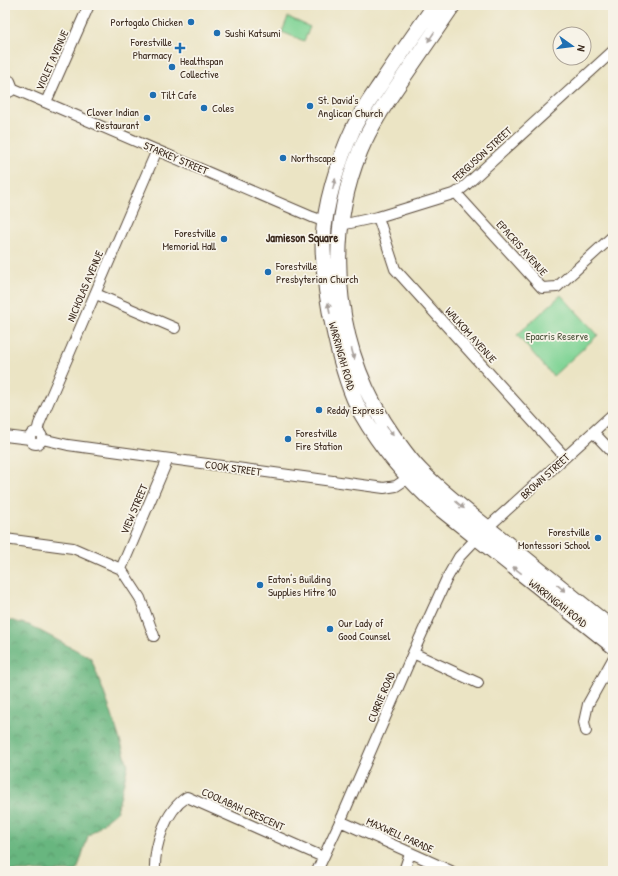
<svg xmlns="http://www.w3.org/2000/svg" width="618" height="876" viewBox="0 0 618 876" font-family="'Patrick Hand',sans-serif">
<defs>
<pattern id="forest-crowns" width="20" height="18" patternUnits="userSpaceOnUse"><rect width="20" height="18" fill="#68b67f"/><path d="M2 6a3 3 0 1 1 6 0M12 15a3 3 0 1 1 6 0" fill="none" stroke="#579467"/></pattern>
</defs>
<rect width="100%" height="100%" fill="#f7f3e8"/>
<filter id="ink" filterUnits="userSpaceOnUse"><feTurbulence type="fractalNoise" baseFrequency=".025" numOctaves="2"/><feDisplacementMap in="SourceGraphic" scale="8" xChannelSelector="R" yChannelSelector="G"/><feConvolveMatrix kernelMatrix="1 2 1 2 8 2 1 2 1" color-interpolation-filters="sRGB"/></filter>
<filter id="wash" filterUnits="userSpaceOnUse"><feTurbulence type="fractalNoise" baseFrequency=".012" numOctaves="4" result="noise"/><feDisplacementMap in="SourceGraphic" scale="16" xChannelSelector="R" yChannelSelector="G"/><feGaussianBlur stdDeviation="0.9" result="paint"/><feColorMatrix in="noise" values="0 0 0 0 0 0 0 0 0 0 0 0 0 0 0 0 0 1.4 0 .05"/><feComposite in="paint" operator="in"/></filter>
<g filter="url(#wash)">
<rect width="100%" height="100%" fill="#ebe4c4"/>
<path fill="url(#forest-crowns)" stroke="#52704e" d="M5,619L29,625L91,658L110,709L128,765L117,811L88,836L77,871H5Z"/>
<path fill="#81d496" stroke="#5e7f5a" d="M288,17L310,27L304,41L282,32Z
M561,295L598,335L553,376L517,335Z"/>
</g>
<g filter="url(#ink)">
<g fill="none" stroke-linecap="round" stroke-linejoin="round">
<g stroke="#554637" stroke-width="12">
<path id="minor" d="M5,79L10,81L12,86L11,91L5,94
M12,88L312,217L326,222
M46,102L89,5
M456,193L542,288L557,287L613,236
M378,217L395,269L565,457
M341,225L378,217L456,193L465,186L613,51
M96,294L175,328
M30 438a6 6 0 1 1 12 0a6 6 0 1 1-12 0Z
M37,432L39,424L157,150
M593,432L613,453
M5,436L30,439
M42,439L68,445L384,488L396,486L408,478
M487,528L613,414
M5,539L73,548L121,569L140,598L154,636
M121,569L168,459
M413,653L478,683
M586,731L584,722L588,704L613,659
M340,821L451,871
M155,871C154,846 165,811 187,797L323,857
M317,871L343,815L413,653L447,578L459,557L477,538
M404,871L410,853"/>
</g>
<g stroke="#554637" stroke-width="17">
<path id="highway" d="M435,5C417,31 399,56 382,82C372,97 361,112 353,129C338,161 324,206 323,242C323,274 328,305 335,335C341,362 348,389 361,413C382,450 410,482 442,510L613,646
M453,5C438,27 423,49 407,72C390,97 372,122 360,151C322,244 336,355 394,437C402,448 410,460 420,470C443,494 473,516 499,537C537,568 575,599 613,629"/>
</g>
<use href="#minor" stroke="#fff" stroke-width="10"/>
<use href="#highway" stroke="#fff" stroke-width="15"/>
</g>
<defs><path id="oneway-solid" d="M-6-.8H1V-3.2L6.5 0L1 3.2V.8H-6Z"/></defs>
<g fill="#a79f9a">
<use href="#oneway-solid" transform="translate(431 37) rotate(124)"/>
<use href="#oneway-solid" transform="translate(334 184) rotate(-76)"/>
<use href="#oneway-solid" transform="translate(329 308) rotate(-99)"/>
<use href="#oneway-solid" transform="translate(353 354) rotate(75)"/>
<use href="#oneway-solid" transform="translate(390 431) rotate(55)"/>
<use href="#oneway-solid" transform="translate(460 505) rotate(41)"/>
<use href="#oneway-solid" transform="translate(517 570) rotate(-142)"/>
<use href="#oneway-solid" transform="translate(561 588) rotate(39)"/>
</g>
</g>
<g fill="#1f6fb2" stroke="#f7f3e8" stroke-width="1.5">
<circle cx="191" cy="22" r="4"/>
<circle cx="217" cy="33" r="4"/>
<path d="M178 42h4v4h4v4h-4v4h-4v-4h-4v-4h4z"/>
<circle cx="172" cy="67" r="4"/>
<circle cx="153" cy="95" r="4"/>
<circle cx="310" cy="106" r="4"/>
<circle cx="204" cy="108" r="4"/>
<circle cx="147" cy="118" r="4"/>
<circle cx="283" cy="158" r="4"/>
<circle cx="224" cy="239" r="4"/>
<circle cx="268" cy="272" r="4"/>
<circle cx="319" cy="410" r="4"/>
<circle cx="288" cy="439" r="4"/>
<circle cx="598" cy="538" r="4"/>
<circle cx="260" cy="585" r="4"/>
<circle cx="330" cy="629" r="4"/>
</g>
<g text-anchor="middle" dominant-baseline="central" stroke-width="3.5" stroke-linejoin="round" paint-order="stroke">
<g font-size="11" fill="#3b2a1e" stroke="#f7f3e8" text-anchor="start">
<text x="183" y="22" text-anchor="end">Portogalo Chicken</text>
<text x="225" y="33">Sushi Katsumi</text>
<text x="172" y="42" text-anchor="end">Forestville<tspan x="172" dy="13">Pharmacy</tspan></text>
<text x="180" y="61">Healthspan<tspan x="180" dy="13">Collective</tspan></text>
<text x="161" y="95">Tilt Cafe</text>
<text x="318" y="100">St. David's<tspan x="318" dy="13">Anglican Church</tspan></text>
<text x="212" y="108">Coles</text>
<text x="139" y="112" text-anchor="end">Clover Indian<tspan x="139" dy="13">Restaurant</tspan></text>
<text x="291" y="158">Northscape</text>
<text x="216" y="233" text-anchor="end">Forestville<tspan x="216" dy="13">Memorial Hall</tspan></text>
<text x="276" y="266">Forestville<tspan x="276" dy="13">Presbyterian Church</tspan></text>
<text x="327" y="410">Reddy Express</text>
<text x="296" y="433">Forestville<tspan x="296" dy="13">Fire Station</tspan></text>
<text x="590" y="532" text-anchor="end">Forestville<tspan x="590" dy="13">Montessori School</tspan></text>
<text x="268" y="579">Eaton's Building<tspan x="268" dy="13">Supplies Mitre 10</tspan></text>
<text x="338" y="623">Our Lady of<tspan x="338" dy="13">Good Counsel</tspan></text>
</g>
<g font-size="11" fill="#3b2a1e" stroke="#f7f3e8">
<text transform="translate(52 60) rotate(-66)">VIOLET AVENUE</text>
<text transform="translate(482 154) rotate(-42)">FERGUSON STREET</text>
<text transform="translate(176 158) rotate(23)">STARKEY STREET</text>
<text transform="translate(522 248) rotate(48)">EPACRIS AVENUE</text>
<text transform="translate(85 286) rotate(-67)">NICHOLAS AVENUE</text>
<text transform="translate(471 335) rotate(48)">WALKOM AVENUE</text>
<text transform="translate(342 356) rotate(74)">WARRINGAH ROAD</text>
<text transform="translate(233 468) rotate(8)">COOK STREET</text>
<text transform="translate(545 476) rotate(-42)">BROWN STREET</text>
<text transform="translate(134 509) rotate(-67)">VIEW STREET</text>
<text transform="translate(558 603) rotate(38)">WARRINGAH ROAD</text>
<text transform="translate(381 697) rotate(-67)">CURRIE ROAD</text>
<text transform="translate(243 809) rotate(24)">COOLABAH CRESCENT</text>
<text transform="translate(400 835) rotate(24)">MAXWELL PARADE</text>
</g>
<g font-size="11" fill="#4c543c" stroke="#f7f3e8">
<text x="557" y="336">Epacris Reserve</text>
</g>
<g font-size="12" font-weight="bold" fill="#3b2a1e" stroke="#f7f3e8">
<text x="302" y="237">Jamieson Square</text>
</g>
</g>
<rect width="618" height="876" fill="none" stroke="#f7f3e8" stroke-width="20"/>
<g transform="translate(572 46) rotate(104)"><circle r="19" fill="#f7f3e8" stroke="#aca397"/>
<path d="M0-3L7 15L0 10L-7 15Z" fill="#1f6fb2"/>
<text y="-6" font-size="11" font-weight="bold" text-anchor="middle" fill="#3b2a1e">N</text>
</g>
</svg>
